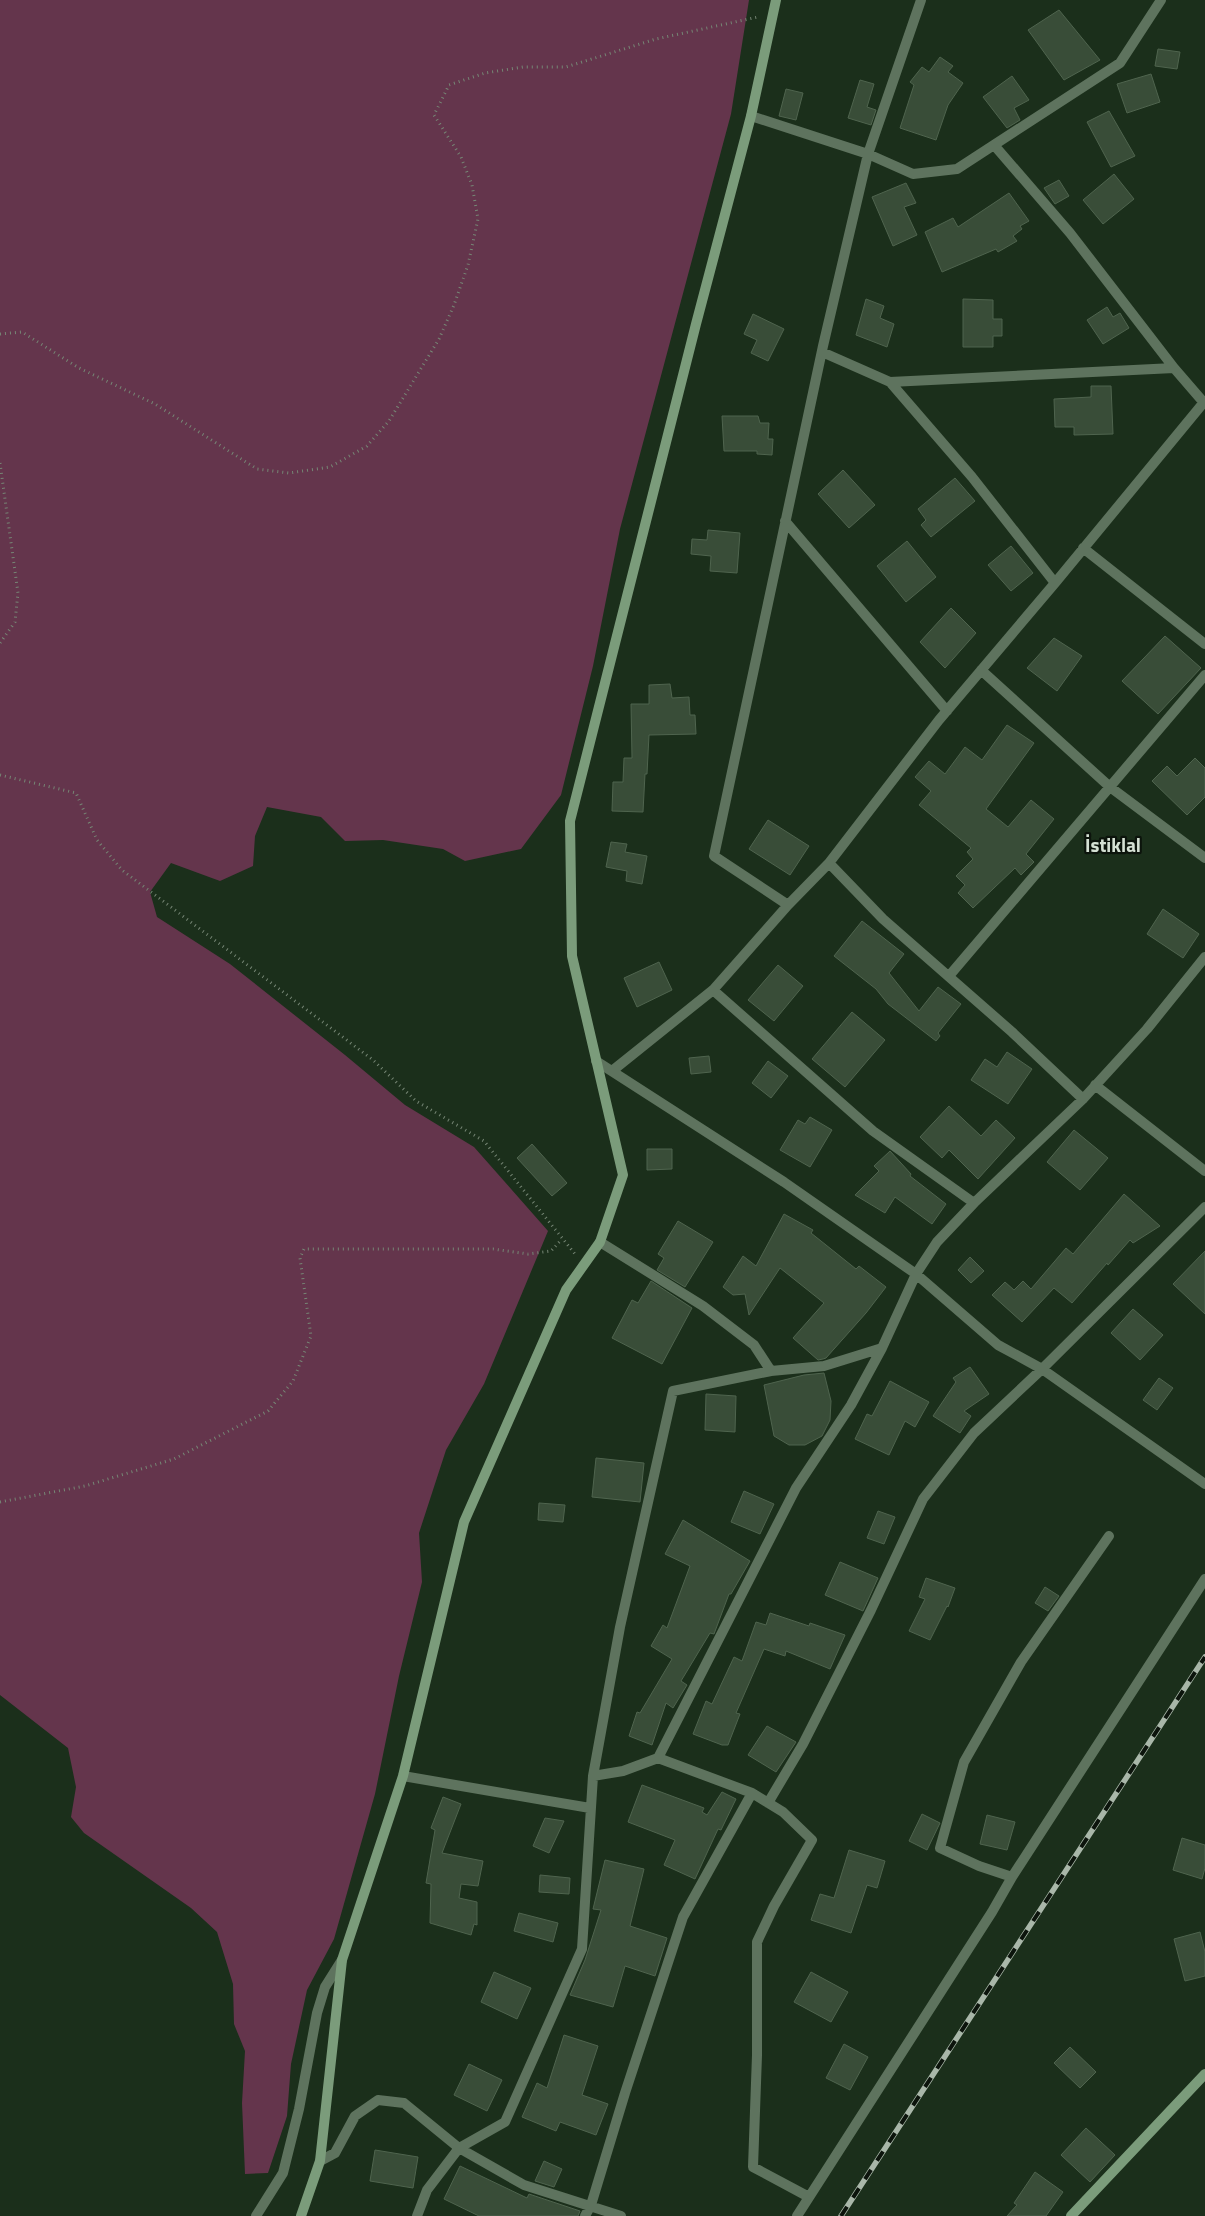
<svg xmlns="http://www.w3.org/2000/svg" width="1205" height="2216" viewBox="0 0 1205 2216" font-family="'Titillium Web',sans-serif">
<rect width="100%" height="100%" fill="#1b2f1b"/>
<path fill="#64354c" d="M0,0H749L731,114L620,529L593,666L561,795L521,849L465,861L443,849L383,840L345,841L321,817L267,807L255,836L253,866L220,881L171,863L150,892L157,917L230,964L345,1055L405,1105L474,1147L548,1231L484,1384L446,1450L419,1533L422,1582L399,1676L375,1794L334,1939L307,1990L291,2064L287,2116L268,2173L245,2174L242,2103L245,2051L234,2024L233,1984L217,1932L191,1908L84,1833L71,1817L76,1787L68,1748L0,1695Z"/>
<path fill="#394d38" stroke="#4f644e" d="M1059,10L1100,60L1064,80L1028,30Z
M1158,49L1180,52L1177,69L1155,66Z
M940,57L953,66L948,72L963,83L948,105L936,140L900,128L914,85L910,82L922,67L929,72Z
M1151,74L1160,102L1127,113L1117,84Z
M1012,76L1029,100L1014,108L1020,120L1007,128L983,97Z
M860,80L874,84L867,107L876,110L871,125L848,118Z
M786,89L803,93L796,120L779,116Z
M1109,111L1135,156L1111,167L1087,122Z
M1114,174L1134,199L1103,224L1083,200Z
M1059,180L1069,196L1055,204L1044,188Z
M906,183L916,203L904,207L917,235L893,246L872,197Z
M1009,193L1029,221L1020,226L1022,229L1013,236L1017,241L998,252L996,249L942,272L925,232L953,218L958,227Z
M866,299L884,306L880,318L894,324L887,347L856,335Z
M963,299L993,300V319H1002V336H993V347H963Z
M1107,307L1113,317L1120,313L1129,328L1103,344L1087,320Z
M753,314L784,329L768,361L751,353L757,340L744,334Z
M1091,386H1111L1113,434L1074,435V427H1055L1054,399L1091,397Z
M722,416H758L760,423H769L768,439H773L772,455L757,454V451H724Z
M843,470L875,505L849,528L818,494Z
M955,478L975,501L931,537L921,525L926,520L918,509Z
M708,530L740,533L737,573L710,571L711,556L691,554L692,539L707,540Z
M907,541L936,577L906,602L877,566Z
M1011,546L1033,573L1011,591L988,565Z
M951,608L976,633L945,668L920,642Z
M1165,636L1201,668L1158,714L1122,681Z
M1054,638L1082,656L1057,691L1027,668Z
M670,684L672,698L689,697L690,715H695L696,734L649,735L647,774H645L643,812L612,811L613,782H623L624,758H632L631,704H649V685Z
M1007,725L1034,743L986,809L1008,827L1031,800L1054,819L1026,854L1034,862L1021,875L1015,868L973,908L958,893L965,885L956,876L973,859L967,852L971,848L919,805L931,791L915,777L929,761L945,774L965,747L982,760Z
M1195,758L1205,768V797L1187,815L1152,781L1167,766L1177,776Z
M768,820L809,846L790,875L749,849Z
M611,842L627,844L625,852L647,856L642,884L626,881L627,871L606,867Z
M1163,909L1199,934L1183,958L1147,934Z
M862,921L904,954L889,973L919,1011L938,987L961,1004L938,1033L940,1036L936,1041L888,1004L876,989L834,956Z
M659,962L672,990L637,1007L624,978Z
M778,965L803,986L774,1021L748,1000Z
M852,1012L885,1040L845,1087L812,1059Z
M1007,1052L1032,1069L1008,1104L971,1080L985,1059L997,1067Z
M709,1056L711,1072L691,1074L689,1058Z
M768,1061L788,1076L771,1098L752,1083Z
M949,1106L981,1136L996,1120L1015,1138L978,1179L949,1150L942,1158L920,1137Z
M810,1117L832,1130L810,1167L780,1150L798,1120L805,1124Z
M1074,1130L1108,1158L1080,1190L1047,1162Z
M532,1144L567,1183L552,1196L517,1158Z
M647,1149H672V1169L647,1170Z
M890,1151L911,1174L910,1176L946,1204L932,1224L895,1197L885,1213L855,1195L879,1171L874,1166Z
M1124,1194L1160,1226L1133,1243L1130,1240L1108,1265L1107,1263L1072,1303L1054,1288L1022,1322L992,1295L1005,1282L1014,1290L1023,1281L1031,1289L1066,1248L1073,1254Z
M784,1214L813,1230L811,1233L856,1269L859,1266L886,1287L866,1313L826,1358L823,1359L818,1360L793,1338L824,1303L780,1268L749,1315L745,1294L733,1295L723,1287L743,1256L756,1266Z
M678,1221L713,1242L685,1287L657,1270L664,1258L658,1254Z
M1205,1251V1314L1173,1284Z
M970,1257L984,1271L971,1283L958,1270Z
M651,1281L692,1308L662,1364L612,1338L632,1300L638,1303Z
M1133,1309L1163,1335L1140,1360L1111,1333Z
M970,1367L989,1394L964,1411L971,1416L960,1433L933,1416L956,1382L953,1378Z
M824,1373L831,1401L830,1420L822,1436L805,1445H789L774,1436L764,1385L804,1375Z
M1159,1378L1173,1388L1157,1410L1143,1400Z
M890,1381L929,1402L915,1427L905,1421L889,1455L855,1439L867,1414L872,1416Z
M706,1394L736,1396L735,1432L705,1430Z
M596,1458L644,1463L640,1502L592,1497Z
M744,1491L774,1504L760,1534L731,1522Z
M539,1503L565,1505L563,1522L538,1520Z
M878,1511L895,1517L884,1544L867,1538Z
M683,1520L750,1561L731,1594H729L714,1634L710,1633L681,1681L687,1685L673,1708L666,1703L652,1745L629,1736L637,1712L640,1713L672,1659L651,1646L663,1625L667,1628L690,1566L665,1554Z
M840,1562L878,1578L863,1611L825,1595Z
M926,1578L955,1588L948,1607L947,1606L930,1640L909,1631L925,1599L919,1597Z
M1045,1587L1059,1596L1048,1611L1035,1603Z
M770,1613L809,1626L810,1623L845,1635L830,1669L786,1651L785,1656L764,1649L736,1713L740,1714L728,1745H722L693,1734L706,1701L712,1704L734,1657L742,1661L756,1622L766,1625Z
M767,1726L796,1742L776,1772L748,1755Z
M642,1785L704,1808L702,1812L707,1815L722,1792L736,1799L721,1830L718,1829L695,1879L664,1865L675,1840L628,1822Z
M443,1797L461,1804L442,1853L483,1861L478,1886L461,1884L459,1898L477,1902V1925L474,1924L471,1935L430,1923L431,1884L426,1883L435,1830L431,1828Z
M922,1814L940,1823L927,1850L909,1841Z
M987,1815L1015,1822L1007,1850L980,1844Z
M545,1818L564,1821L549,1853L533,1846Z
M1182,1838L1205,1845V1868L1202,1879L1173,1870Z
M849,1850L885,1861L877,1888L867,1885L851,1933L811,1920L820,1894L834,1898Z
M605,1860L644,1869L630,1926L667,1938L655,1976L625,1966L613,2007L570,1995L585,1960L601,1910L593,1909Z
M540,1875L570,1878L569,1894L539,1892Z
M519,1913L558,1923L553,1942L514,1931Z
M1200,1932L1205,1952V1976L1185,1981L1174,1939Z
M494,1972L531,1988L517,2019L481,2002Z
M811,1972L848,1992L831,2022L794,2002Z
M564,2035L598,2046L582,2095L608,2104L596,2135L560,2122L556,2131L522,2117L537,2083L547,2088Z
M844,2044L868,2057L850,2090L826,2078Z
M1070,2047L1096,2072L1080,2088L1054,2063Z
M469,2064L502,2080L487,2111L454,2095Z
M1086,2128L1115,2155L1090,2182L1061,2155Z
M375,2150L418,2157L413,2188L370,2181Z
M544,2161L562,2169L554,2187L535,2181Z
M460,2166L527,2198L529,2194L580,2211L578,2216H479L444,2199Z
M1035,2172L1063,2192L1046,2216H1007L1017,2205L1014,2203Z"/>
<g fill="none" stroke-linecap="round" stroke-linejoin="round">
<path stroke="#768675" stroke-width="3" stroke-dasharray="1 4" stroke-linecap="butt" d="M0,334L22,332L79,368L155,404L257,469L289,473L330,467L367,446L389,421L439,339L454,305L468,265L478,219L472,185L461,157L434,115L449,85L485,73L523,67H566L656,39L758,17
M0,463L18,593L15,622L0,643
M0,775L76,793L97,840L122,870L373,1060L416,1101L484,1141L575,1254
M0,1502L85,1486L174,1459L268,1411L293,1381L311,1336L300,1258L304,1249H493L528,1254L551,1251L562,1239"/>
<path stroke="#5e735e" stroke-width="10" d="M921,0L868,154L913,174L957,169L1120,63L1161,0
M751,116L868,154L823,346L714,856L788,905
M994,145L1070,233L1174,368
M822,352L890,382L1174,368L1205,404
M890,382L972,477L1055,583
M785,521L947,711
M1083,548L1205,644
M981,670L1110,787L1205,858
M829,863L883,919L1012,1032L1083,1099
M949,976L1205,675
M713,990L873,1131L974,1203
M596,1061L784,1182L916,1274L998,1345L1042,1369L1205,1484
M612,1071L713,990L788,905L829,863L939,720L1055,583L1205,401
M1095,1085L1205,1171
M600,1242L703,1306L754,1345L771,1371
M658,1758L796,1488L851,1405L882,1348L916,1274L937,1242L974,1203L1083,1099L1147,1029L1205,957
M403,1776L590,1808
M593,1776L623,1771L658,1758L752,1793L783,1812L812,1840L774,1906L757,1942V2055L753,2167L809,2197
M768,1803L803,1744L871,1610L923,1499L974,1433L1042,1369L1205,1207
M1012,1877L979,1866L940,1848L964,1762L1021,1662L1109,1536
M320,2161L335,2153L355,2116L378,2100L404,2103L459,2148L524,2185L621,2216
M256,2216L283,2173L299,2109L317,2013L325,1987L342,1960
M417,2216L427,2190L459,2148L505,2122L582,1949L593,1776L620,1627L673,1391L771,1371L824,1366L882,1348
M585,2216L591,2205L625,2093L683,1917L752,1793
M797,2216L992,1912L1012,1877L1205,1579"/>
<path stroke="#7b9c7b" stroke-width="10" d="M301,2216L320,2161L342,1960L403,1776L464,1522L566,1290L600,1242L623,1175L572,956L570,821L696,324L751,116L776,0
M1071,2216L1205,2074"/>
<g stroke="#a9b7a9" stroke-width="5.5">
<path id="rail" d="M841,2216L1205,1657"/>
</g>
<use href="#rail" stroke="#0c140c" stroke-width="4" stroke-dasharray="11" stroke-linecap="butt"/>
</g>
<g text-anchor="middle" dominant-baseline="central" stroke-width="4.5" stroke-linejoin="round" paint-order="stroke">
<g font-size="19" font-weight="bold" fill="#d5e1d4" stroke="#0c140c">
<text x="1113" y="844">İstiklal</text>
</g>
</g>
</svg>
